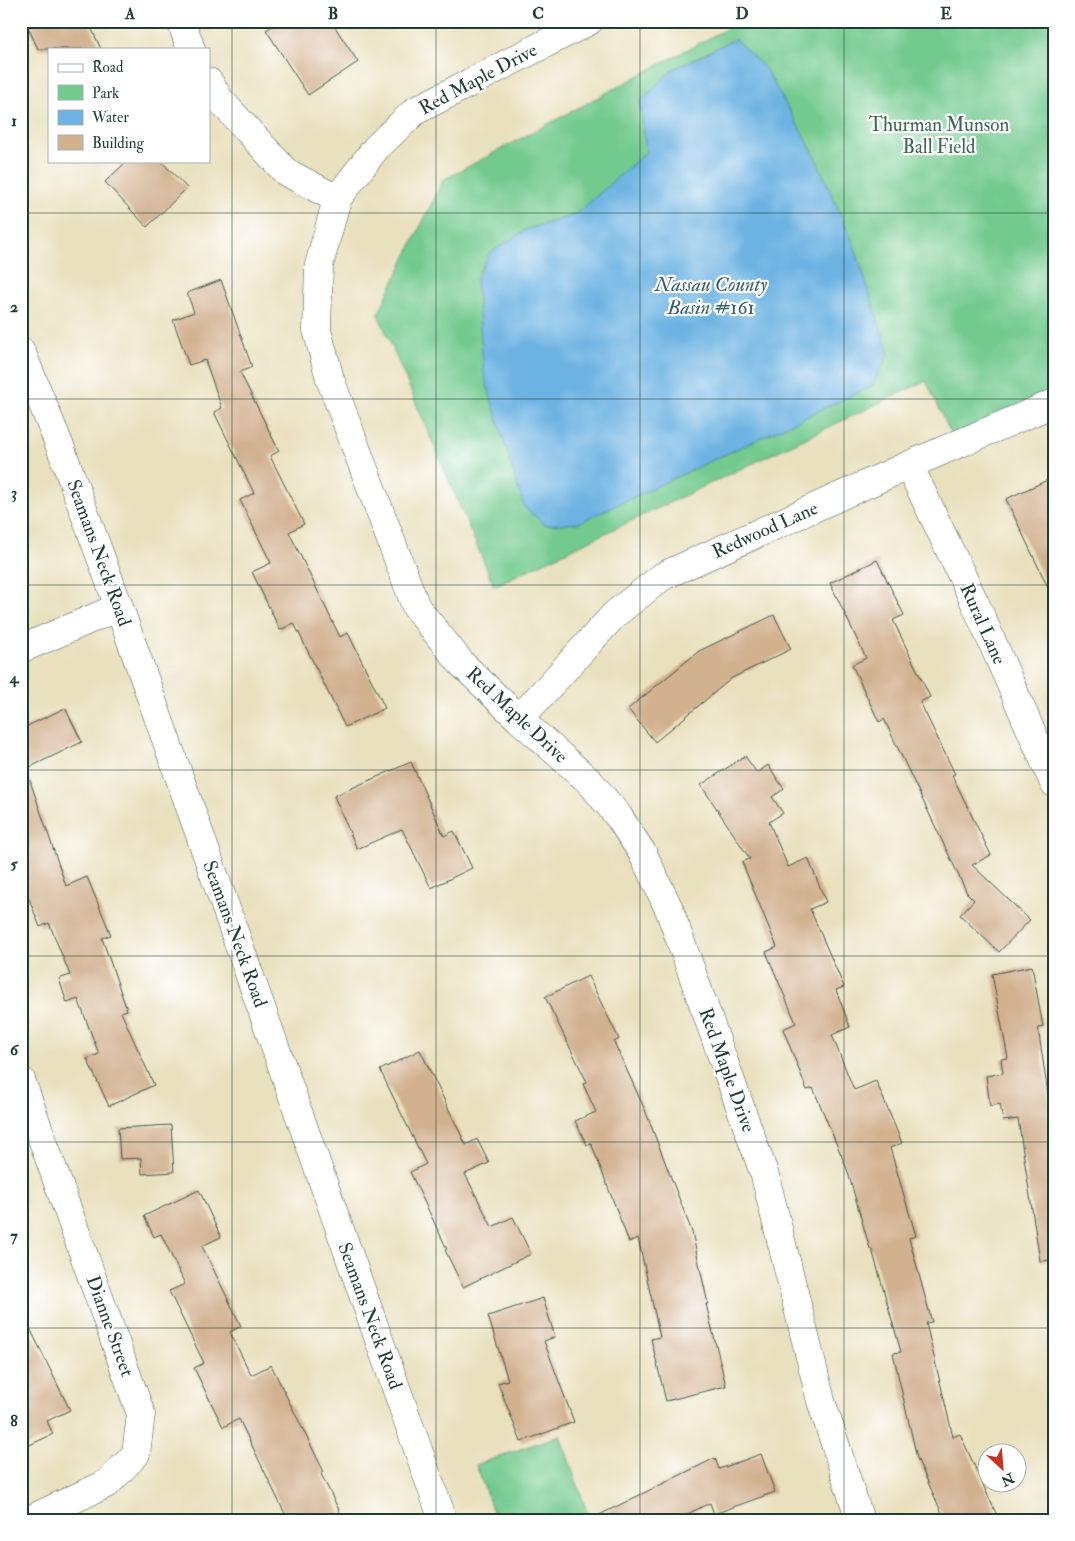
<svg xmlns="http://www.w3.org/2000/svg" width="1075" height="1541" viewBox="0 0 1075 1541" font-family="'IM FELL Double Pica',serif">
<rect width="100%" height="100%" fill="#fff"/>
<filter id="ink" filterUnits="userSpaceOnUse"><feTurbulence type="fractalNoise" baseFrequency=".02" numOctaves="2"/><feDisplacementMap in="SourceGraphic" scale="10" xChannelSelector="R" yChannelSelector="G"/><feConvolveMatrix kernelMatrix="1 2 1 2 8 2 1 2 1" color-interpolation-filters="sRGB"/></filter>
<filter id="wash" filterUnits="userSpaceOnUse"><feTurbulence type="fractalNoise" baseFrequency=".0096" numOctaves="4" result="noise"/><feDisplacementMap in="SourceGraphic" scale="20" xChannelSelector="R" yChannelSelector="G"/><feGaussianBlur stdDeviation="1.12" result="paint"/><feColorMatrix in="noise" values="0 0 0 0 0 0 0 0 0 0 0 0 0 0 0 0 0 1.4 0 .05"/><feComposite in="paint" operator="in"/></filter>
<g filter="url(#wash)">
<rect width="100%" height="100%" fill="#e9e0bd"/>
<path fill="#f5d3c1" d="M21,404L36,439L21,446Z"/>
<path fill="#73ca8f" stroke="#498462" d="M741,21H1054V401L956,444L926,381L494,586L378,314L443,180Z
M560,1435L590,1520H496L476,1465Z"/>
<path fill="#6cb2e2" stroke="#46788b" d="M735,39L765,68L813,152L854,245L889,354L872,386L578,523L545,525L524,507L484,375L476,279L490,253L527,229L575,215L646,152L640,101L672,70Z"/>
<g id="blocks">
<path fill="#d2b18f" d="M25,21H88L101,49H38Z
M280,21H331L358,62L308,95L266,30Z
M127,161H161L187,188L147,227L105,182Z
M221,280L252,367L240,372L279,451L270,456L304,524L289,532L340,637L348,633L385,708L345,727L294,623L280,630L252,572L271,563L240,500L254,493L214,412L222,408L205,360L189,365L173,320L194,312L187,293Z
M1054,477V600L1006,499Z
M877,560L904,615L893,620L930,697L920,702L955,774L952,775L991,855L972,865L1030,920L999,952L960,915L974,900L967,893L884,719L879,722L852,665L866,658L830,583Z
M774,615L791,649L732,678L655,742L628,709L699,651Z
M65,708L82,742L26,769L66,886L87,877L111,935L102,938L127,1010L121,1012L154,1085L109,1106L87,1059L99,1054L78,999L67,1003L59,979L70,975L49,923L40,927L21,878V729Z
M745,756L757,773L768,765L784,789L772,797L783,813L769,822L788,867L808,858L826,902L810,909L844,987L836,990L850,1027L832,1035L854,1090L876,1081L902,1143L890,1148L916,1236L909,1238L932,1322L926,1323L953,1437L960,1434L999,1520H945L917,1458L893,1353L901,1352L872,1249H870L847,1169L813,1088L807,1090L783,1029L796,1023L766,952L777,947L742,862L750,859L701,785Z
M411,762L444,836L454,831L472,868L431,888L402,829L357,849L334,796Z
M1032,966L1043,1027L1038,1028L1054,1134V1260L1040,1261L1018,1119L1003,1121L1000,1104L990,1106L986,1076L1003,1073L1001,1059L1008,1058L992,974Z
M588,976L619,1039L614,1042L645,1110L692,1232L708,1304H706L726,1386L666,1401L651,1339L660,1337L638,1238L629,1242L591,1143L587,1145L575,1121L596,1112L583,1084L587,1082L545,997Z
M420,1050L466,1145L477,1139L489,1163L465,1174L492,1227L513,1217L531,1254L463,1287L445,1250L447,1249L410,1172L426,1164L380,1070Z
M171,1125L174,1172L142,1174L141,1158L120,1159L118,1128Z
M199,1190L221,1237L202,1246L241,1326L230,1332L251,1375L271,1365L324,1472L321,1474L344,1520H288L239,1419L223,1427L194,1368L204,1363L169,1291L185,1284L161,1234L154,1237L144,1216Z
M543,1298L555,1337L544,1341L574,1422L521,1442L498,1383L508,1380L488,1316Z
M21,1310L70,1410L47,1421L53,1434L21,1449Z
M761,1454L775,1492L714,1514L710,1503L675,1520H589L715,1458L719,1469Z"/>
</g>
</g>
<g filter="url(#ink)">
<use href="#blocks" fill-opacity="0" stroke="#3d5549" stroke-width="1"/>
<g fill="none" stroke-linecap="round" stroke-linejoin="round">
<g stroke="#3d5549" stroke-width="29">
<path id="street" d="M181,21L191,49
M589,21L415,111L376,148L337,199L319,265L317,330L330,379L416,607L461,663L519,719L590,782L619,817L643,854L669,909L765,1176L821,1401L860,1520
M209,82L220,100L286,172L337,199
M909,465L975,603L1054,783
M21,649L119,607
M519,719L615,614L663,576L909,465L1054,403
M21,1080L141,1414L136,1454L108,1483L29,1520"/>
</g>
<g stroke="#3d5549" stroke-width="29">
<path id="secondary" d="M21,351L61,449L119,607L443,1520"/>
</g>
<use href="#street" stroke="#fff" stroke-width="28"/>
<use href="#secondary" stroke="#fff" stroke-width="28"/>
</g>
</g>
<path fill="none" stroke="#1f3d34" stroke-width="1" stroke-opacity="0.55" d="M232,21V1520M436,21V1520M640,21V1520M844,21V1520M21,213H1054M21,399H1054M21,585H1054M21,770H1054M21,956H1054M21,1142H1054M21,1328H1054"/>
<g text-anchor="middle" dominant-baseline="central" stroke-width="4.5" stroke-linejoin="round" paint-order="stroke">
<g font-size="19" fill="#1f3d34" stroke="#fff">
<text transform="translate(478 79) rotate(-28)">Red Maple Drive</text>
<text transform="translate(765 530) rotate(-24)">Redwood Lane</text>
<text transform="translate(99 553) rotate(70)">Seamans Neck Road</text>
<text transform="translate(983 624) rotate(66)">Rural Lane</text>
<text transform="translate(517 715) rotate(43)">Red Maple Drive</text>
<text transform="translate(235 934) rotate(70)">Seamans Neck Road</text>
<text transform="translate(727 1070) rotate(70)">Red Maple Drive</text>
<text transform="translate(370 1316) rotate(70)">Seamans Neck Road</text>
<text transform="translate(110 1326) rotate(70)">Dianne Street</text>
</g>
<g font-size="19" fill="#38674f" stroke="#fff">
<text x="939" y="125">Thurman Munson<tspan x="939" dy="22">Ball Field</tspan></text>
</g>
<g font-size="20" font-style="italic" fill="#366068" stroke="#fff">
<text x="711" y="284">Nassau County<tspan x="711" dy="23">Basin #161</tspan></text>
</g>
</g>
<rect width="1075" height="1541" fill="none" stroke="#fff" stroke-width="55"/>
<rect x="48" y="48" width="162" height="115" fill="#ffffff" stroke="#a5b1ae"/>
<rect x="58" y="64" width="25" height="8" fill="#ffffff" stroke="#a5b1ae"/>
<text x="92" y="72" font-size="15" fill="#1f3d34">Road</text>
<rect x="58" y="85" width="25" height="15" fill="#73ca8f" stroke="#a5b1ae"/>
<text x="92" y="98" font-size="15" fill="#1f3d34">Park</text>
<rect x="58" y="110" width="25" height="15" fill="#6cb2e2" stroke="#a5b1ae"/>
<text x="92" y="122" font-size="15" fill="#1f3d34">Water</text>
<rect x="58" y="135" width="25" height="15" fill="#d2b18f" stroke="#a5b1ae"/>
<text x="92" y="148" font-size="15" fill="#1f3d34">Building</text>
<g transform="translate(1002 1468) rotate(154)"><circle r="24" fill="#ffffff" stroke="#a5b1ae"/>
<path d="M0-4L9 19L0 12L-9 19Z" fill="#c8321e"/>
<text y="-8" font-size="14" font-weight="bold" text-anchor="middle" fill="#1f3d34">N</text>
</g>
<rect x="28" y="28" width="1020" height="1486" fill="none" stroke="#1f3d34" stroke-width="2"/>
<g font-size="16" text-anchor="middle" font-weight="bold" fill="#1f3d34">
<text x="130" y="19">A</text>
<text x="333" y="19">B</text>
<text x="538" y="19">C</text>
<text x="742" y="19">D</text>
<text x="946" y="19">E</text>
<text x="14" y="126">1</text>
<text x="14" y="312">2</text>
<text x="14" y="498">3</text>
<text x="14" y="683">4</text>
<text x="14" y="869">5</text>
<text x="14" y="1055">6</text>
<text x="14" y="1241">7</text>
<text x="14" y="1426">8</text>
</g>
</svg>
